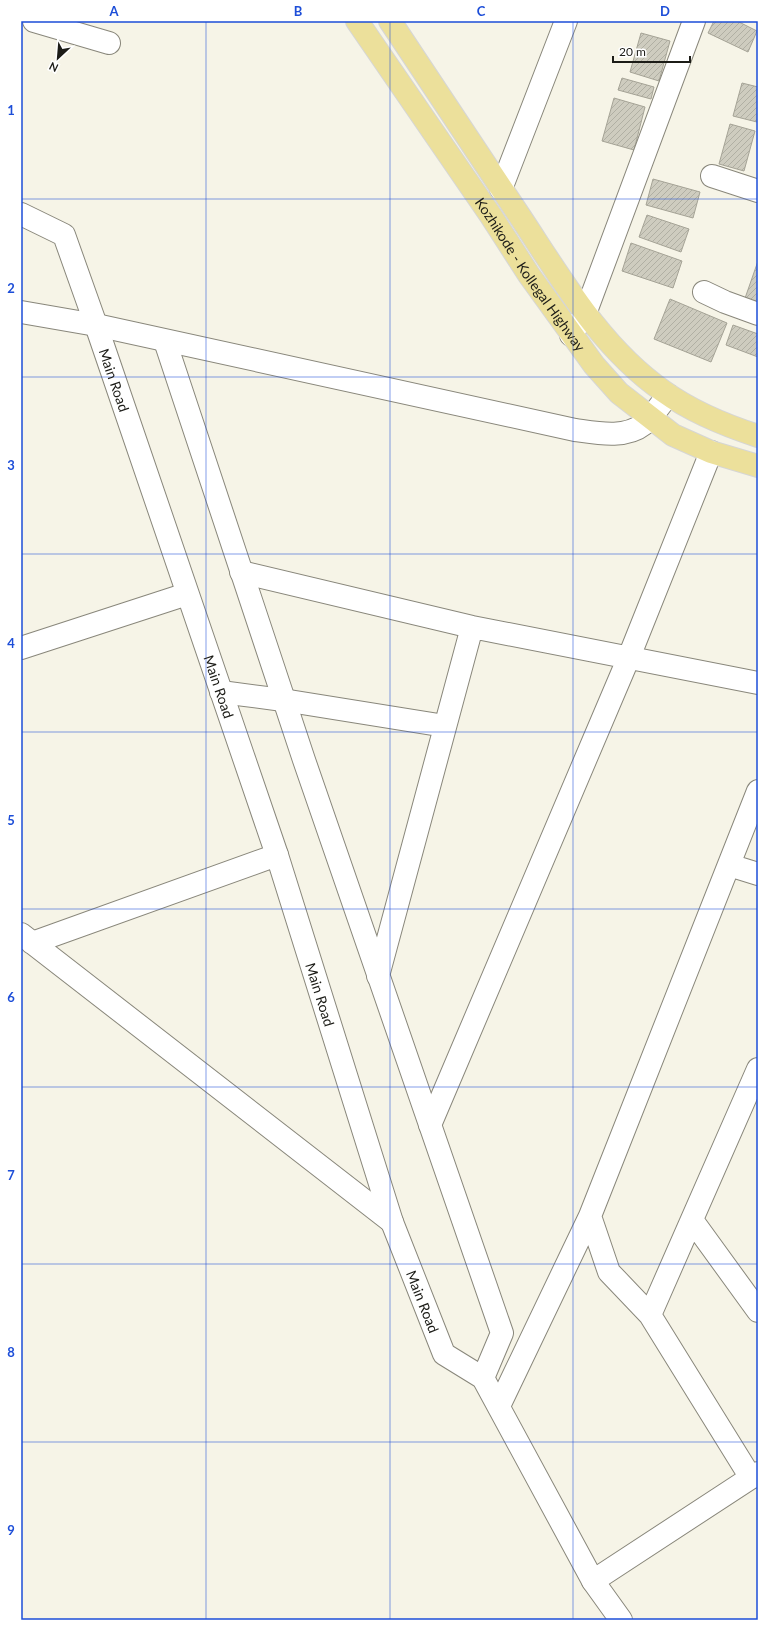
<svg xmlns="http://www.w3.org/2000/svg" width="779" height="1641" viewBox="0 0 779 1641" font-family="Lato,sans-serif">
<defs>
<pattern id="building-hatch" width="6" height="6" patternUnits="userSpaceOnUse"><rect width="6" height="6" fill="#ceccbf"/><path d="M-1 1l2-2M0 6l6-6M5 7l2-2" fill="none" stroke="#b0afa3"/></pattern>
</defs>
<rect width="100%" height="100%" fill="#f6f4e7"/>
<path fill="url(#building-hatch)" stroke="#a5a396" d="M714,21H737L757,31L748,52L708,33Z
M641,33L670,41L659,81L630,72Z
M622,78L654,87L651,99L618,90Z
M742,83L758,87L757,122L733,116Z
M614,98L645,107L634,150L602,141Z
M730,124L755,131L744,171L719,164Z
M653,179L700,192L693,218L646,205Z
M647,215L689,229L681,252L639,237Z
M631,243L682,261L673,288L622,271Z
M758,261V310L743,304Z
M670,299L727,323L711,362L654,339Z
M733,325L758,334V357L726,345Z"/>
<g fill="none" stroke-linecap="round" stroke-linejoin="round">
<g stroke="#89877b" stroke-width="24">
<path id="street" d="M34,21L109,43
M712,176L758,191
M501,189L566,21
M21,214L64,235L96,325
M704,292L725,302L758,314
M571,335L585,314L694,21
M241,572L472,627L758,683
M21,648L187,594
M221,692L283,700L445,726
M729,865L758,874
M21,934L392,1222
M32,943L277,855
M378,976L472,627
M430,1125L629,657L711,452
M590,1216L609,1272L650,1315L751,1478
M692,1220L758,1311
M650,1315L758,1069
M499,1406L590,1216L758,791
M593,1581L758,1473"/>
</g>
<g stroke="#89877b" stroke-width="24">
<g id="secondary">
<path d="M21,312L96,325L575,430C597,433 625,439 644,424C653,416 661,404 668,395"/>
<path id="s1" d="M96,325L277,855L392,1222L444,1354L483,1378L593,1581L621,1620"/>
<path d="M165,341L304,760L502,1333L483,1378"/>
</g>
</g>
<g stroke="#d6d6d5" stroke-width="24">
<g id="primary">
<path id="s2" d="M357,21L491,216L529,275L594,365L619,393L673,435L711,452L758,466"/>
<path d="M390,21C433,86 476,150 519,215C561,278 600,347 663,391C692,412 724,425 758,436"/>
</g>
</g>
<use href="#street" stroke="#fff" stroke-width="22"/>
<use href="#secondary" stroke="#fff" stroke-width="22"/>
<use href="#primary" stroke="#ece09b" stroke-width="22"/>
</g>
<path fill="none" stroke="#1d4ed8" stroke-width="1" stroke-opacity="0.55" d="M206,21V1620M390,21V1620M573,21V1620M21,199H758M21,377H758M21,554H758M21,732H758M21,909H758M21,1087H758M21,1264H758M21,1442H758"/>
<g text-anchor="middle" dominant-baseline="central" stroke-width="3" stroke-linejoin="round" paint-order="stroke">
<g font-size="14" fill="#1c1c17" stroke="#fff">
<text stroke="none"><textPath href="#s2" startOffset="307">Kozhikode - Kollegal Highway</textPath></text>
<text stroke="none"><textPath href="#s1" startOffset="58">Main Road</textPath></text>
<text stroke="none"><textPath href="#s1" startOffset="382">Main Road</textPath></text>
<text stroke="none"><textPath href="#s1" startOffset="706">Main Road</textPath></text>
<text stroke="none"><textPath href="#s1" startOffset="1030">Main Road</textPath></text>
</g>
</g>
<rect width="779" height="1641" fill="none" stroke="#ffffff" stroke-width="44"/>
<g transform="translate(58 58) rotate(206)" stroke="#ffffff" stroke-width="3" paint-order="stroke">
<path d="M0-3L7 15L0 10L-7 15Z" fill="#1c1c17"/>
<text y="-6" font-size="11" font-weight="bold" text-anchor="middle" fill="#1c1c17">N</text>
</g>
<path d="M613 56v6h77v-6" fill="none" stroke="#1c1c17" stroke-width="2"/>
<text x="619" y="56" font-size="12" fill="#1c1c17" stroke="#ffffff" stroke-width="3" paint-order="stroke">20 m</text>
<rect x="22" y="22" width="735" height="1597" fill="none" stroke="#1d4ed8" stroke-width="1.5"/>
<g font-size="13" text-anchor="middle" font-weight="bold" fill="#1d4ed8">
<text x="114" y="16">A</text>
<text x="298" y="16">B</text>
<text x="481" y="16">C</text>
<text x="665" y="16">D</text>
<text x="11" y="115">1</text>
<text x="11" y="293">2</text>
<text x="11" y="470">3</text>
<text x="11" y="648">4</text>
<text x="11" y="825">5</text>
<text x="11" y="1002">6</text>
<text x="11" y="1180">7</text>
<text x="11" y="1357">8</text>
<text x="11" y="1535">9</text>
</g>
</svg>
